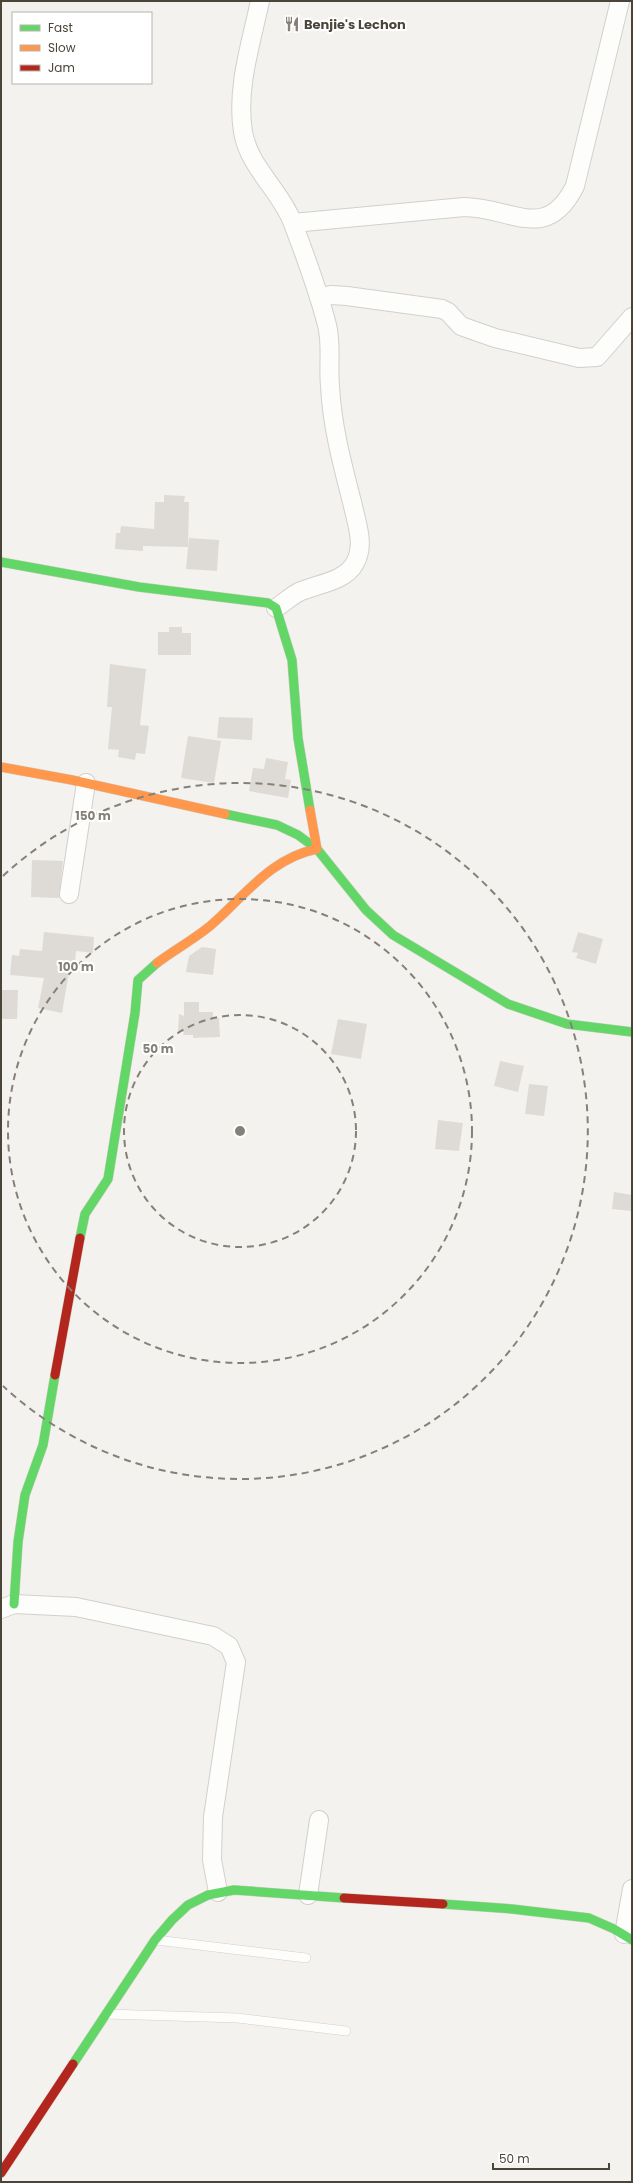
<svg xmlns="http://www.w3.org/2000/svg" width="633" height="2183" viewBox="0 0 633 2183" font-family="Poppins,sans-serif">
<rect width="100%" height="100%" fill="#f4f2ee"/>
<path fill="#dedbd6" d="M164,495L185,496L184,502H189L188,547L143,546V551L115,549L116,533H120L121,526L154,529L155,502H164Z
M189,538L219,540L217,571L186,569Z
M169,627H182V633H191V655H158V632H169Z
M110,664L146,669L140,725L149,726L145,754L136,753L135,760L118,757L119,750L108,749L112,707H107Z
M219,717L253,718L252,740L217,738Z
M188,736L221,741L214,783L181,778Z
M266,758L288,762L285,779L291,780L288,798L249,791L253,768L264,769Z
M32,860L63,861L59,898L31,897Z
M44,932L94,937L93,953L76,951L74,972H69L62,1013L38,1008L44,978L10,975L12,955L19,956L20,949L42,951Z
M578,932L603,939L596,964L576,958L578,953L572,952Z
M202,947L216,949L213,975L186,972L189,956Z
M1,990H18L17,1019H1Z
M184,1002H199V1012H213V1018H219L220,1037L193,1038V1035H183L184,1032L178,1031L179,1014L184,1016Z
M338,1019L367,1024L361,1059L331,1054Z
M500,1061L524,1066L518,1092L494,1086Z
M529,1084L548,1086L544,1116L525,1114Z
M438,1120L463,1123L459,1151L435,1149Z
M614,1192L632,1195V1211L612,1209Z"/>
<g fill="none" stroke-linecap="round" stroke-linejoin="round">
<g stroke="#d2d0cb" stroke-width="10">
<path id="lane" d="M156,1940L306,1958
M106,2014L238,2018L346,2031"/>
</g>
<g stroke="#d2d0cb" stroke-width="20">
<path id="street" d="M260,1C251,44 236,88 243,132C249,167 279,189 292,221C305,255 318,290 327,325C332,345 328,365 330,386C332,427 343,467 353,506C357,525 365,545 355,563C345,582 316,584 299,592C291,596 284,603 276,608
M293,223L464,207C511,207 546,244 575,186L620,1
M319,298L331,295L347,296L442,309L448,312L461,326L495,338L579,358L597,357L632,317
M69,894L86,783
M1,1609L14,1604L76,1607L213,1636L229,1646L236,1662L213,1817L212,1860L218,1892
M308,1895L319,1820
M624,1934L632,1889"/>
</g>
<g stroke="#d3cfc5" stroke-width="10">
<path id="fast" d="M1,562L139,587L268,603L276,608L292,660L298,738L310,810
M225,814L277,825L298,835L317,849L366,910L393,935L508,1004L567,1024L632,1032
M80,1238L85,1214L108,1179L135,1013L138,980L157,963
M14,1604L18,1542L25,1495L43,1445L55,1375
M443,1904L512,1909L589,1918L614,1929L632,1940
M73,2064L155,1940L172,1920L188,1905L208,1895L234,1890L344,1898"/>
</g>
<g stroke="#d3cfc5" stroke-width="10">
<path id="slow" d="M1,767L72,780L225,814
M157,963C174,950 193,940 210,926C244,897 270,858 317,849L310,810"/>
</g>
<g stroke="#d3cfc5" stroke-width="10">
<path id="jam" d="M55,1375L80,1238
M344,1898L443,1904
M1,2173L73,2064"/>
</g>
<use href="#lane" stroke="#fdfdfc" stroke-width="9"/>
<use href="#street" stroke="#fdfdfc" stroke-width="18"/>
<use href="#fast" stroke="#63d668" stroke-width="9"/>
<use href="#slow" stroke="#ff974d" stroke-width="9"/>
<use href="#jam" stroke="#b3261e" stroke-width="9"/>
</g>
<g fill="none" stroke="#868178" stroke-width="2" stroke-dasharray="7 5">
<circle cx="240" cy="1131" r="116"/>
<circle cx="240" cy="1131" r="232"/>
<path d="M3 876A348 348 0 1 1 3 1386"/>
</g>
<defs>
<g id="restaurant-bare" transform="scale(1.2)"><path d="M-5-6h1v4h1v-4h1v4h1v-4h1v5L-1.5 .5V6h-2V.5L-5-1ZM5-6V6H3V1.5H1.5Q1.5-4 5-6Z" fill="#868178" stroke="#fff" stroke-width="2.5" paint-order="stroke"/></g>
</defs>
<g fill-rule="evenodd">
<use href="#restaurant-bare" x="292" y="24"/>
</g>
<g text-anchor="middle" dominant-baseline="central" stroke-width="4" stroke-linejoin="round" paint-order="stroke">
<g font-size="13" font-weight="bold" fill="#4b4439" stroke="#fff" text-anchor="start">
<text x="304" y="24">Benjie's Lechon</text>
</g>
</g>
<circle cx="240" cy="1131" r="6" fill="#868178" stroke="#fff" stroke-width="2"/>
<g font-size="12" text-anchor="middle" font-weight="bold" fill="#868178" stroke="#fff" stroke-width="4" stroke-linejoin="round" paint-order="stroke">
<text x="93" y="820">150 m</text>
<text x="76" y="971">100 m</text>
<text x="158" y="1053">50 m</text>
</g>
<rect width="633" height="2183" fill="none" stroke="#4b4439" stroke-width="4"/>
<rect x="12" y="12" width="140" height="72" fill="#ffffff" stroke="#b7b4b0"/>
<rect x="20" y="25" width="20" height="6" fill="#63d668" stroke="#b7b4b0"/>
<text x="48" y="32" font-size="12" fill="#4b4439">Fast</text>
<rect x="20" y="45" width="20" height="6" fill="#ff974d" stroke="#b7b4b0"/>
<text x="48" y="52" font-size="12" fill="#4b4439">Slow</text>
<rect x="20" y="65" width="20" height="6" fill="#b3261e" stroke="#b7b4b0"/>
<text x="48" y="72" font-size="12" fill="#4b4439">Jam</text>
<path d="M493 2163v6h116v-6" fill="none" stroke="#4b4439" stroke-width="2"/>
<text x="499" y="2163" font-size="12" fill="#4b4439" stroke="#ffffff" stroke-width="3" paint-order="stroke">50 m</text>
</svg>
